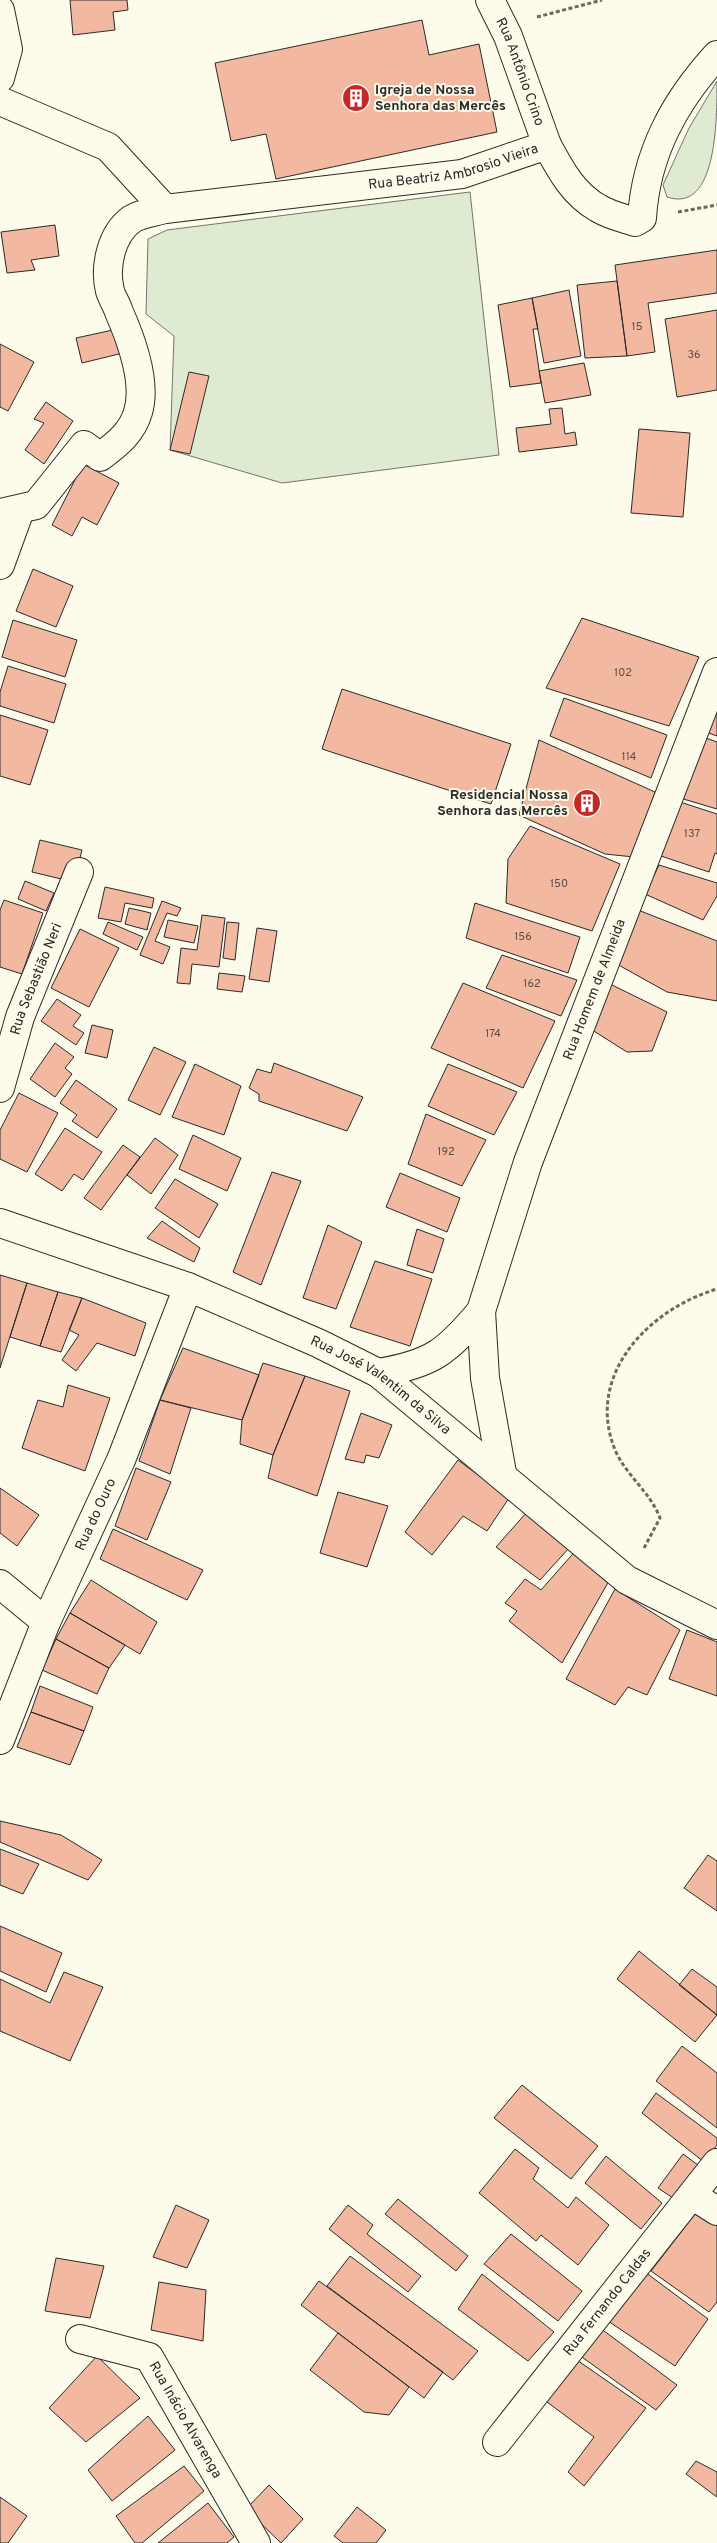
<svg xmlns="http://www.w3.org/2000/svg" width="717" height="2543" viewBox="0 0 717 2543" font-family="Overpass,sans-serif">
<rect width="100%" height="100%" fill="#fdfbea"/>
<path fill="#deebd1" stroke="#74746e" d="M717,81C717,120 717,214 667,197L663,185L689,128Z
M470,192L499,455L282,483L170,450L174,336L146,314L148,239L167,230Z"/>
<path fill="#f2b8a0" stroke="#2b2b2b" d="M70,0H127L128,10L113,12L115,30L73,35Z
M422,20L429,55L479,44L497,132L276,179L266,134L231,141L215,63Z
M55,225L59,256L31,260L35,270L7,273L1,232Z
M717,250V293L648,303L655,352L627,356L615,265Z
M617,281L627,356L585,358L577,285Z
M569,290L581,356L544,363L532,298Z
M532,298L538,329H533L541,383L510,387L498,305Z
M717,310V390L677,397L665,319Z
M122,328L127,352L82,363L76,338Z
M0,344L34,362L8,411L0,407Z
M584,363L591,395L545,403L539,371Z
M189,372L209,376L190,454L170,450Z
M46,402L73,421L44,464L25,450L44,423L34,419Z
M562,408L565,434L575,432L577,445L519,452L516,428L551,424L549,409Z
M639,429L690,433L683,517L631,513Z
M83,464L119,483L97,525L82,517L72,536L52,525Z
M33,569L73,586L56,627L16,611Z
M582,618L699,657L669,726L546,688Z
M13,620L77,640L65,677L2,657Z
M8,666L66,684L54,723L0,706V692Z
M342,689L511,744L491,804L322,749Z
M717,695V736L703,731Z
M564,698L667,735L651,778L550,736Z
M0,715L48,730L30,785L0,776Z
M703,737L717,742V809L680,798Z
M539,740L655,792L634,857L605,854L519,815Z
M680,802L717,814V854L715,853L709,872L658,855Z
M530,826L620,864L592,931L506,903L508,859Z
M40,840L82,850L74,882L32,872Z
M659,865L717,883V896L703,920L645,894Z
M25,881L54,893L46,911L18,899Z
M105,887L154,898L152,908L125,903L121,922L98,918Z
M4,900L43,913L22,974L0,967V910Z
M162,901L181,908L177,916L167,913L155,941L170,947L163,964L140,955Z
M475,903L580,937L568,973L466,938Z
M129,908L151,913L147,930L125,924Z
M638,910L717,941V1001L667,992L615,963Z
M202,915L225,918L219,967L192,964L190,984L177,983L181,948L197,950Z
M168,920L198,926L194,943L164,937Z
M108,922L143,937L137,950L103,934Z
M227,922L239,923L235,960L223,958Z
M257,928L277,931L269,982L249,979Z
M80,929L119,948L89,1007L51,988Z
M502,955L577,980L561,1016L486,988Z
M219,973L245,976L242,992L217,989Z
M463,983L555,1021L523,1088L431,1048Z
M608,983L667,1012L652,1051L627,1052L589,1028Z
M57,999L81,1015L73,1026L84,1033L76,1045L41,1021Z
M92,1025L113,1030L107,1058L85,1053Z
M55,1043L74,1057L65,1068L72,1074L55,1097L30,1079Z
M154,1047L186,1062L160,1115L128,1100Z
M274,1063L363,1097L347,1131L259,1101V1094L249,1088L257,1069L271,1073Z
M195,1064L241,1086L224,1135L172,1117Z
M448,1064L517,1092L494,1135L428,1106Z
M76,1080L117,1109L97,1138L72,1121L77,1115L60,1103Z
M19,1093L58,1113L27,1172L0,1159V1130Z
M426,1114L486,1140L462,1186L408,1164Z
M65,1128L102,1152L83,1180L74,1174L62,1191L35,1174Z
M193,1135L241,1158L227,1191L179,1169Z
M155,1138L178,1155L151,1194L127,1175Z
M123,1145L140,1157L101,1210L84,1198Z
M272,1172L301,1181L261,1285L233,1272Z
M400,1173L460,1198L447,1232L386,1207Z
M175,1179L218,1204L199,1238L155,1208Z
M162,1221L200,1248L194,1262L147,1238Z
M328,1225L362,1242L336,1309L303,1298Z
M417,1229L444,1239L433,1273L407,1265Z
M375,1261L432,1279L410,1346L350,1327Z
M0,1275L27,1283L0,1368Z
M27,1283L58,1292L40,1346L10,1337Z
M58,1292L82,1298L61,1352L40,1346Z
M82,1298L146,1323L135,1356L97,1343L76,1371L62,1360L79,1335L69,1330Z
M183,1348L259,1375L242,1420L160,1400Z
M263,1363L305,1376L273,1455L240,1444L242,1420Z
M305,1376L350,1391L317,1496L268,1478L273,1455Z
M68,1385L110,1398L85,1471L22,1448L38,1400L63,1407Z
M160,1400L191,1408L170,1474L139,1461Z
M361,1413L392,1425L379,1458L366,1455L364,1463L345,1459Z
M458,1460L509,1498L487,1531L463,1516L432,1555L405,1532Z
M136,1468L171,1482L147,1540L115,1526Z
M0,1488L39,1515L17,1546L0,1533Z
M338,1492L388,1506L367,1567L320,1553Z
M527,1512L570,1547L540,1580L496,1547Z
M113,1529L203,1570L187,1600L100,1559Z
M578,1548L613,1574L562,1663L509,1621L517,1611L505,1603L525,1579L541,1590Z
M91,1580L157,1622L140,1654L70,1613Z
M615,1589L680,1630L647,1695L628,1687L615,1705L566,1679Z
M70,1613L125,1645L109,1668L56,1639Z
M687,1630L717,1642V1696L669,1679Z
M56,1639L109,1668L97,1694L42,1670Z
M40,1686L93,1707L84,1731L31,1712Z
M31,1712L84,1731L70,1765L17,1747Z
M0,1821L61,1835L102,1860L88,1880L0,1842Z
M0,1849L39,1864L23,1894L0,1885Z
M708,1855L717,1861V1911L684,1888Z
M0,1926L62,1953L46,1992L0,1971Z
M639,1951L717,2015L695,2042L617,1979Z
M692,1969L717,1987V2015L679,1985Z
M64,1972L103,1987L70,2061L0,2031V1979L50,2003Z
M682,2046L717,2073V2128L656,2081Z
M522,2085L598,2146L571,2179L494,2118Z
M656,2093L717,2138V2145L704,2162L642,2113Z
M515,2149L539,2168L533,2179L568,2208L576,2197L609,2225L578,2265L541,2235L536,2241L479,2193Z
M683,2154L698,2165L673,2198L658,2188Z
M606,2156L662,2203L641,2229L585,2183Z
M398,2199L468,2256L456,2271L385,2214Z
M176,2205L209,2220L187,2268L153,2257Z
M348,2205L373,2225L367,2234L421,2276L408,2292L329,2229Z
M698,2210L717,2225V2302L709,2312L651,2271Z
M511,2234L582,2291L558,2321L484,2264Z
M350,2256L478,2351L453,2380L327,2286Z
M56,2258L104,2266L90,2318L45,2311Z
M645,2272L708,2319L675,2366L608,2321Z
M482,2274L554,2332L528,2361L458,2309Z
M319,2281L443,2372L424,2398L301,2305Z
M159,2282L206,2290L203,2341L151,2330Z
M600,2328L677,2385L656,2410L579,2355Z
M338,2333L409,2387L389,2415L364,2412L310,2370Z
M97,2356L140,2398L86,2442L49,2408Z
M574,2358L646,2408L584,2486L568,2472L594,2437L543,2399Z
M148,2416L175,2450L112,2501L88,2470Z
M696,2461L717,2472V2497L686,2474Z
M184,2466L204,2491L142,2543H135L116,2516Z
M269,2485L303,2519L281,2543L246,2509Z
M0,2497L27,2516L8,2543H0Z
M208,2503L234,2537L227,2543H158Z
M357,2507L386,2530L376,2543H343L334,2536Z"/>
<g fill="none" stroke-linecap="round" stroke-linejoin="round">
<g stroke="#2b2b2b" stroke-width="30">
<g id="street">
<path id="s1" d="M490,0L508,36L547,145"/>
<path d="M0,10L8,49L0,78"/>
<path d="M0,101L108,147L165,209"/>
<path id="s2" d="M0,513L36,505L84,445L100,457C117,444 132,433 138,412C147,383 131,339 119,312C117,305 112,298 110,291C104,267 111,234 132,219C142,213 155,212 165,209L462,174L547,145C560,169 573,194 598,208C609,215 623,218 635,222L642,218C646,154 674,102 717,55"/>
<path d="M0,565L20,510"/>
<path id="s3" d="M0,1088L20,1017L79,872"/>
<path id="s4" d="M0,1223L188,1287L318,1343L378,1373L627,1580L717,1625"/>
<path id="s5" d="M481,1311L528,1162L717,672"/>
<path d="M378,1373C432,1364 447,1352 481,1311L485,1378L502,1473"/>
<path d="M0,1584L46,1622"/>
<path id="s6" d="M0,1740L46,1622L121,1460L188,1287"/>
<path d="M692,2195L717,2211"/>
<path id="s7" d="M80,2339L149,2357L256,2543"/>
<path id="s8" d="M497,2442L717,2163"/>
</g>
</g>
<path stroke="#6a6964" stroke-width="3" stroke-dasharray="4 2.5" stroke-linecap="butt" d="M537,17L602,0
M678,212L717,205
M644,1548L660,1518C650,1492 627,1476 616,1452C583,1376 649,1309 717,1289"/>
<use href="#street" stroke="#fdfbea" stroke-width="28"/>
</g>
<defs>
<g id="building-disc" transform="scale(1.4375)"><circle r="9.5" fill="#c62828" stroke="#fdfbea"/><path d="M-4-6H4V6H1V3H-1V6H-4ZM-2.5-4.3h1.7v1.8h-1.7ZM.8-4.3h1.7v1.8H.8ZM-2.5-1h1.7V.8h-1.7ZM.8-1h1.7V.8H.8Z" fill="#fff"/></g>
</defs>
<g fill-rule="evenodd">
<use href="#building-disc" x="356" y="98"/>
<use href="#building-disc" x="587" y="803"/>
</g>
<g text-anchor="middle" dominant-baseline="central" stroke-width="4" stroke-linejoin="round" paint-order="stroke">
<g font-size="11" fill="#5d4e48">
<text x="637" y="327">15</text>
<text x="694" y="355">36</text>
<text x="623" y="673">102</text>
<text x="629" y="757">114</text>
<text x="692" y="834">137</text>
<text x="559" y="884">150</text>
<text x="523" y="937">156</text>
<text x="532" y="984">162</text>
<text x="493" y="1034">174</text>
<text x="446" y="1152">192</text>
</g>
<g font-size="14" fill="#2b2b2b" stroke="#fdfbea">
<text stroke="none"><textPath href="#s1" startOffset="78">Rua Antônio Crino</textPath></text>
<text stroke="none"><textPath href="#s2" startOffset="726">Rua Beatriz Ambrosio Vieira</textPath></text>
<text stroke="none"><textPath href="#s3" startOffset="115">Rua Sebastião Neri</textPath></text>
<text stroke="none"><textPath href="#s5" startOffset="341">Rua Homem de Almeida</textPath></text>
<text stroke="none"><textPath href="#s4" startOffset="416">Rua José Valentim da Silva</textPath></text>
<text stroke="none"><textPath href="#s6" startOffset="245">Rua do Ouro</textPath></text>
<text stroke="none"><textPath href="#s8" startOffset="178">Rua Fernando Caldas</textPath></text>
<text stroke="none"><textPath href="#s7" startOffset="144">Rua Inácio Alvarenga</textPath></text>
</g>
<g font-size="14" font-weight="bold" fill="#2b2b2b" stroke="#fdfbea" text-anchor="start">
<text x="375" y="90">Igreja de Nossa<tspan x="375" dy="16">Senhora das Mercês</tspan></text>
<text x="568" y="795" text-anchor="end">Residencial Nossa<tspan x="568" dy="16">Senhora das Mercês</tspan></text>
</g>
</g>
</svg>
